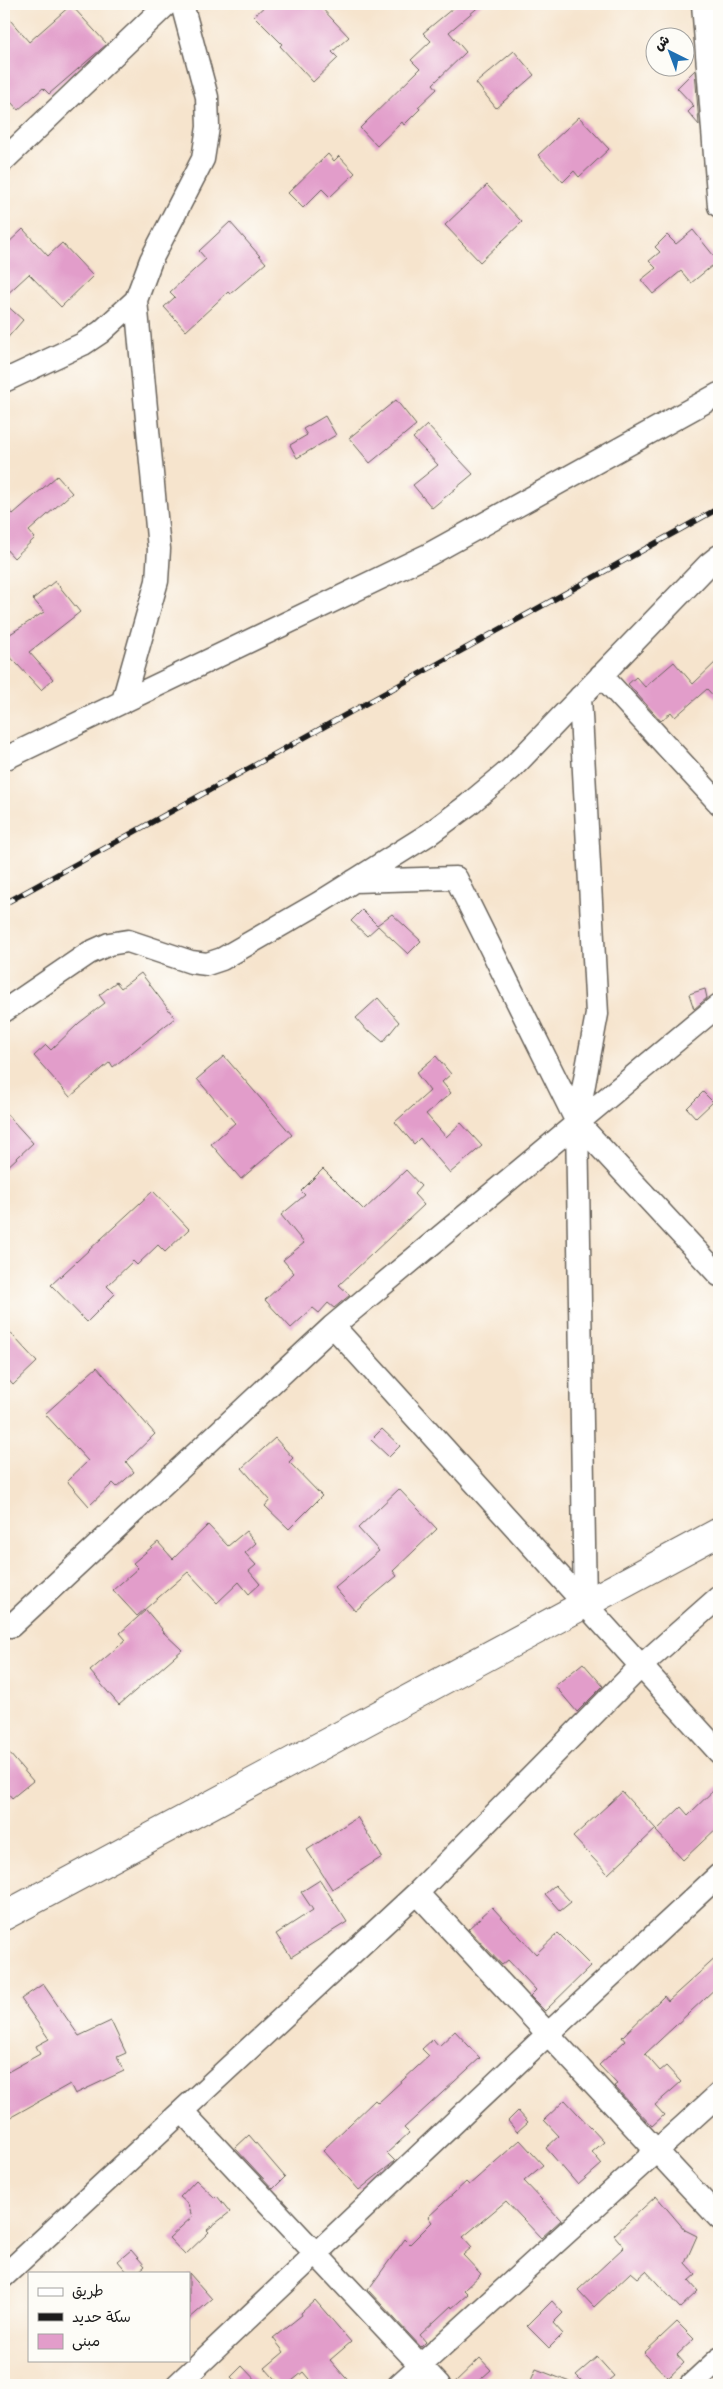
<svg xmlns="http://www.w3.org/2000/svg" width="723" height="2389" viewBox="0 0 723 2389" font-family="'Balsamiq Sans','Playpen Sans Arabic',sans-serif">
<rect width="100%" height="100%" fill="#fdfcf7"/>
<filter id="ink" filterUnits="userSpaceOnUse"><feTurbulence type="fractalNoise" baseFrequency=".02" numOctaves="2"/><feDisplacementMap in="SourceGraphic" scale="10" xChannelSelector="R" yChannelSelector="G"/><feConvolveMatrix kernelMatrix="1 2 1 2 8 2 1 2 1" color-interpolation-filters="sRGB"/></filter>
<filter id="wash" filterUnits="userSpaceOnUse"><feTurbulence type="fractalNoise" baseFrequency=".0096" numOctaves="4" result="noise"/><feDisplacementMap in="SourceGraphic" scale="20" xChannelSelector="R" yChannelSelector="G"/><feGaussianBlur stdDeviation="1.12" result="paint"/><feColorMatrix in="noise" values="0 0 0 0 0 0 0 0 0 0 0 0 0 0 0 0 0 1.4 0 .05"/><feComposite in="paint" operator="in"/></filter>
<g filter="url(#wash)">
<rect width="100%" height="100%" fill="#f6e4cd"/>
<g id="blocks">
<path fill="#e29dca" d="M267,4H318L349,37L332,52L338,58L313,82L280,46L282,44L254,16Z
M458,4H482L449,32L466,52L433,84L437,89L418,107L420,109L404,125L402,122L377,146L360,128L420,69L411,60L431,41L423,33Z
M71,5L107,44L49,94L43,88L18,110L4,94V13L29,42Z
M514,51L534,75L496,108L476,83Z
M695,70L699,125L688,112L694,106L677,88Z
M579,117L609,149L579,177L574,171L563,182L538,155Z
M328,154L334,161L339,156L355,173L330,197L322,189L303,208L288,193Z
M487,185L522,222L480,262L445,225Z
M230,222L266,263L230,294L228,292L186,331L164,307L175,297L170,292L206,259L199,251Z
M23,229L48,256L62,243L93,276L61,307L29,274L4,297V247Z
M693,230L718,261L691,283L681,271L653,294L641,280L656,268L649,261L660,252L655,247L667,235L676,244Z
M4,303L23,320L4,342Z
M396,400L416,425L370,463L349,438Z
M325,416L336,435L297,458L290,445L307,435L303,429Z
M427,425L473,474L432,508L413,485L438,465L413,438Z
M57,476L72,493L29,531L35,538L14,558L4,547V505L13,514Z
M55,581L80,612L29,652L53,679L41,690L4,650V638L44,612L33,599Z
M719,659V702L707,689L675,717L671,712L661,721L628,684L636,677L645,687L674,662L693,684Z
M362,910L377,925L392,914L421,941L408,954L378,926L367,936L351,921Z
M141,973L175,1018L113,1067L110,1062L70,1097L34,1056L46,1045L51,1050L79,1023L105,1003L99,995L116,982L121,988Z
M705,989L707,998L694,1009L689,994Z
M378,998L399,1022L383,1042L370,1031L368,1032L356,1018Z
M224,1056L292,1135L241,1179L211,1144L235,1123L197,1079Z
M436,1056L451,1074L442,1082L451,1093L426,1114L446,1137L461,1123L482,1146L450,1173L420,1138L414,1144L395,1122L430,1091L416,1073Z
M703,1092L713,1102L696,1118L687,1108Z
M4,1111L33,1143L4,1170Z
M323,1169L364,1210L406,1170L421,1186L414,1194L424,1205L339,1285L350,1295L334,1308L328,1303L319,1313L313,1308L291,1328L265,1300L294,1273L283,1260L304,1243L281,1215L305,1195L301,1191Z
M153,1191L189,1229L165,1252L158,1245L137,1265L133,1261L107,1286L115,1294L87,1322L51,1285Z
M4,1326L37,1362L13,1385L4,1375Z
M97,1367L155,1434L126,1462L134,1472L117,1487L113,1483L89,1506L67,1481L88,1461L45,1414Z
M382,1429L400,1446L389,1457L371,1440Z
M275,1438L293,1458L289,1462L322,1496L289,1529L265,1506L270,1500L242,1468Z
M399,1489L437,1529L393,1571L397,1576L355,1611L335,1588L379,1551L358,1528Z
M208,1525L228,1546L246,1531L256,1543L245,1553L256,1565L249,1571L260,1584L249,1594L239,1582L217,1603L188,1572L137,1616L113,1590L138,1568L133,1563L158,1542L173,1559Z
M146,1610L162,1629L161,1630L182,1650L119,1705L90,1671L126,1640L120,1633Z
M583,1663L603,1686L577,1712L555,1686Z
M4,1747L33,1781L12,1798L4,1788Z
M719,1785V1826L683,1860L656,1831L681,1807L688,1815Z
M622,1792L656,1829L608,1874L573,1837Z
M357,1817L382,1857L332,1889L307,1850Z
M320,1880L347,1922L291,1957L276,1934L313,1910L301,1892Z
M555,1885L571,1902L560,1911L545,1894Z
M492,1907L536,1954L558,1933L591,1966L545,2011L530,1996L536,1990L508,1960L502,1965L468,1929Z
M719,1955V1985L645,2054L660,2071L666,2066L681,2082L655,2105L664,2115L652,2126L614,2086L617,2084L599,2065L625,2041L622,2037L664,1996L668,2001Z
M43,1984L79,2036L111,2021L126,2053L117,2057L124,2071L75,2094L70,2084L4,2121V2074L40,2054L36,2046L49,2039L21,1999Z
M455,2031L480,2058L404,2128L409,2133L387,2153L395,2161L359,2190L323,2150L375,2100L378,2103L429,2056L422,2049L433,2039L439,2046Z
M565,2100L604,2142L592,2152L602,2164L578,2185L546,2148L559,2136L544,2120Z
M518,2111L528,2122L517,2132L508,2121Z
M249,2135L285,2177L273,2189L235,2148Z
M520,2140L543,2165L524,2181L561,2220L541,2238L506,2201L463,2237L472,2247L463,2255L481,2274L464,2290L468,2294L452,2308L451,2306L420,2335L426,2342L421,2347L368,2290L405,2239L410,2244L432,2222L428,2217L466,2182L469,2185Z
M196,2180L215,2198L217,2196L230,2212L207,2230L209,2232L185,2255L169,2238L192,2217L188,2204L180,2197Z
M656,2196L685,2230L697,2236L685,2263L696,2275L689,2281L698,2291L680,2308L646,2271L638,2278L631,2272L594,2307L578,2290L624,2247L614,2235Z
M131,2250L145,2266L137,2273H128L118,2261Z
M189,2273L212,2299L189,2319Z
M315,2300L351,2342L330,2360L352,2385H314L303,2372L287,2385H280L265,2368L284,2352L273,2338L302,2315L301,2313Z
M552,2301L563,2313L553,2323L563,2334L549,2348L527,2326Z
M677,2322L694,2339L677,2355L684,2363L668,2378L644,2353Z
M597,2357L614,2376L603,2385H586L576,2375Z
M480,2358L491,2370L474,2385H452Z
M242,2366L260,2385H239L231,2377Z
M536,2369L575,2384V2385H529Z"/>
</g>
</g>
<g filter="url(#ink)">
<use href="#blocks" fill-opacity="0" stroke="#68625a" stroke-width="1"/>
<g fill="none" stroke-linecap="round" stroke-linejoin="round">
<g stroke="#68625a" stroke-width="25">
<path id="minor" d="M703,4L719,206
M4,160L167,4
M4,381L83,344L101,332L136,300
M601,675L719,803
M580,697L597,1014L577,1122L585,1604
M123,701L157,581L159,549L136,300L151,260L203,159L208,127L207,97L182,4
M4,759L428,555L719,394
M354,881L456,878L577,1122L719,1275
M4,1011L89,953L109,944L128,941L191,962L207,964L222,959L319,903L429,834L468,805L511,769L709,564L719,556
M333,1326L719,1752
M11,1626L333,1326L719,1005
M417,1893L719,2218
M182,2111L439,2385
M4,2276L417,1893L641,1666L719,1597
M177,2385L549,2033L719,1875
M399,2385L719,2094
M691,2385L719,2359"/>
</g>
<g stroke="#68625a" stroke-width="30">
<path id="tertiary" d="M4,1916L719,1532"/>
</g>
<use href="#minor" stroke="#fff" stroke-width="22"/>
<use href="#tertiary" stroke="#fff" stroke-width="28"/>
<g stroke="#1c1c1c" stroke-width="5.5">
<path id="rail" d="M4,904L719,508"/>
</g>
<use href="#rail" stroke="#fdfcf7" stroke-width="4" stroke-dasharray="11" stroke-linecap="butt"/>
</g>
</g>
<rect width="723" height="2389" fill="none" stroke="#fdfcf7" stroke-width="20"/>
<rect x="28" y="2272" width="162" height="90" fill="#fdfcf7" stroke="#a3a29f"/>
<rect x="38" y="2288" width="25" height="8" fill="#ffffff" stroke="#a3a29f"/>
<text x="72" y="2296" font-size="15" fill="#1c1c1c">طريق</text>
<rect x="38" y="2313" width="25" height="8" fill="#1c1c1c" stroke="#a3a29f"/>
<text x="72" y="2322" font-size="15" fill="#1c1c1c">سكة حديد</text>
<rect x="38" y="2334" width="25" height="15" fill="#e29dca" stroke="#a3a29f"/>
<text x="72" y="2346" font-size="15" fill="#1c1c1c">مبنى</text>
<g transform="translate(670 52) rotate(318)"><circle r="24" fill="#fdfcf7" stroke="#a3a29f"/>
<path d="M0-4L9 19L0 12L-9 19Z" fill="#1f6fb2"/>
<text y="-8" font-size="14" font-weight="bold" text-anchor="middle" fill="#1c1c1c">ش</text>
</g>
</svg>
